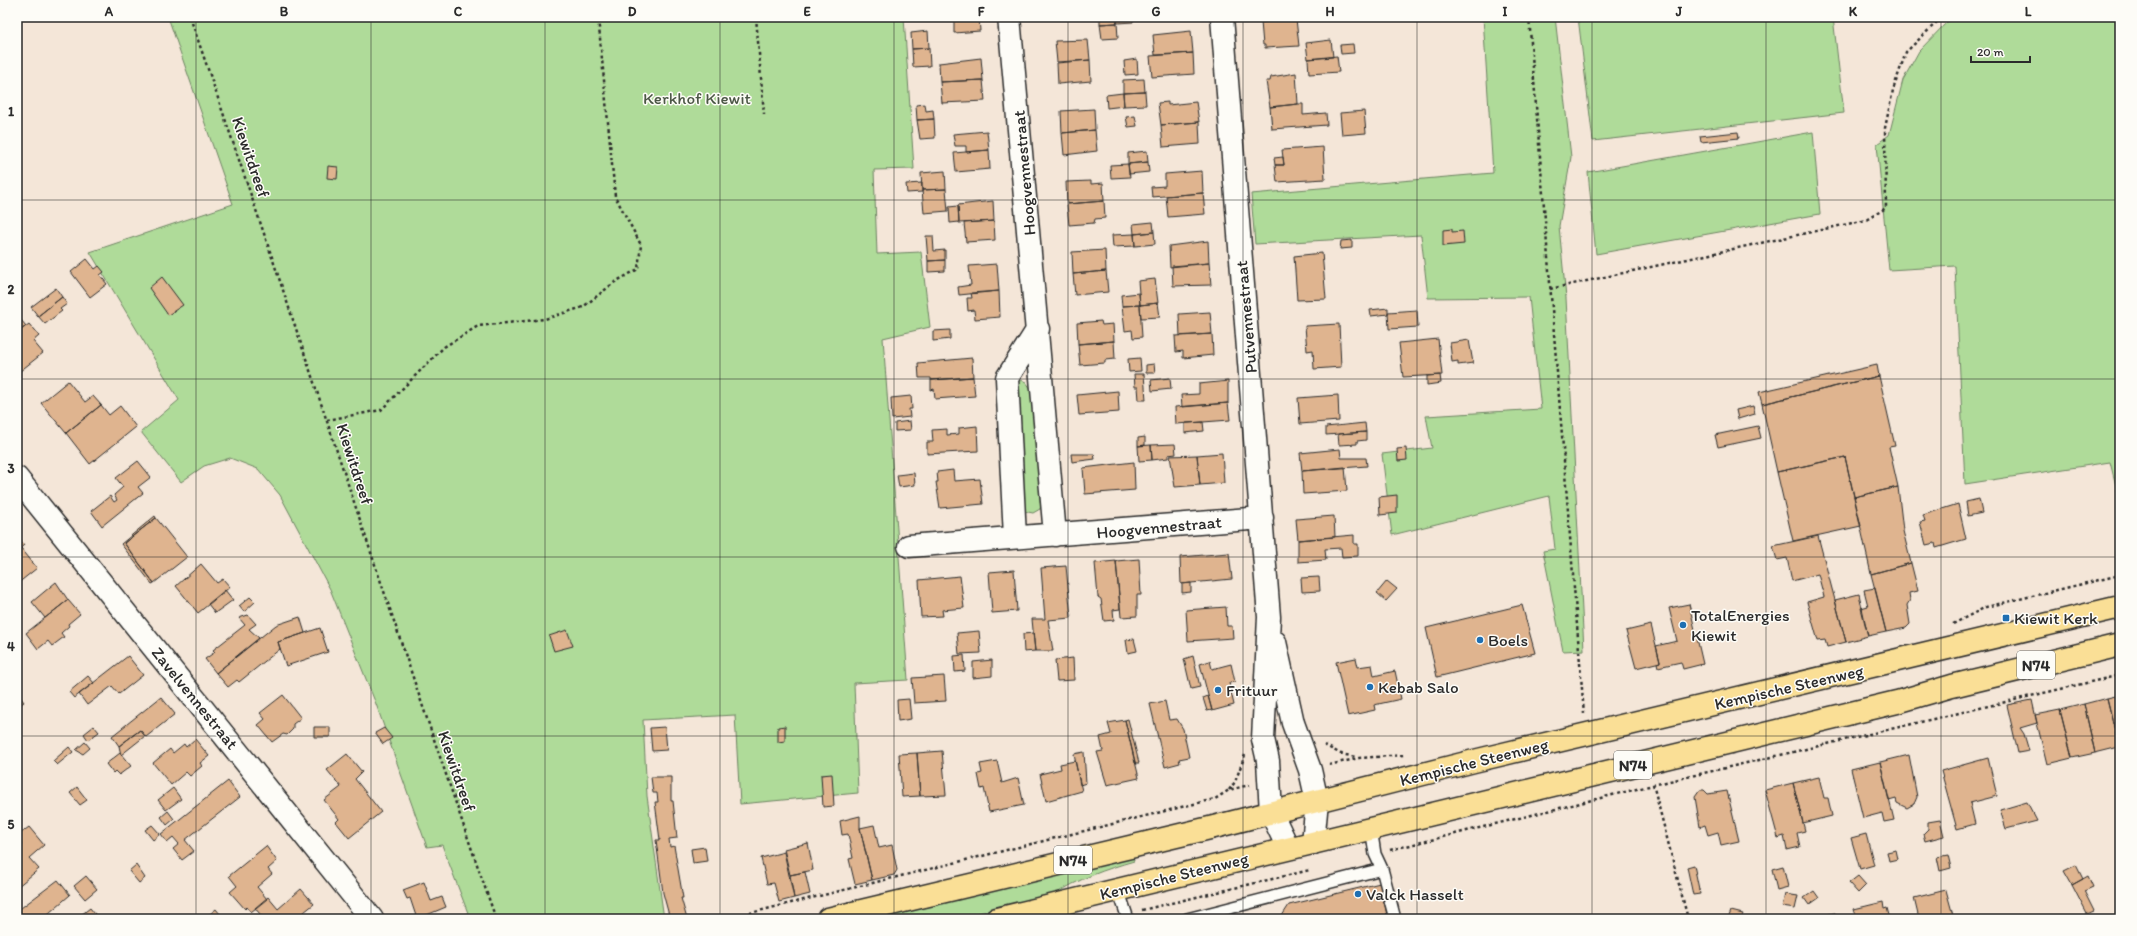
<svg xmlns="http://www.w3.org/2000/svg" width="2137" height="936" viewBox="0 0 2137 936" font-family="Itim,sans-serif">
<rect width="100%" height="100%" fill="#f4e6d8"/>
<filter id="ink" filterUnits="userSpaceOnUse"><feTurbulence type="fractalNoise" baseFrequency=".025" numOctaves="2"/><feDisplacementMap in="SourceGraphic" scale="8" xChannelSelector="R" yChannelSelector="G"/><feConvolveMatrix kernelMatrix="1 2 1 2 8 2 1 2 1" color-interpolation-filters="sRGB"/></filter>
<g filter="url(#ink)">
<path fill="#afdb99" stroke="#6d8362" d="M168,17H904L914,169L874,170L877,254L921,252L930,327L883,338L908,680L854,683L858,793L740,804L735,715L643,720L647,796L664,919H452L468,913L442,845L427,847L376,704L330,589L280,495L258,469L230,458L204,466L181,482L141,432L179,400L90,252L233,204Z
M1483,17H1555L1571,157L1559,226L1566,298L1584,650L1563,651L1543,551L1555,549L1549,496L1392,535L1382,454L1432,448L1426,416L1541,409L1529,297L1428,298L1421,235L1255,244L1251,194L1493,173Z
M1578,17H1833L1844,113L1593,141Z
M1959,17H2120V502L2110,462L1965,484L1955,266L1889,270L1877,144L1889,135L1903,80L1919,51L1947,22Z
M1813,132L1820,214L1596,254L1588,172Z
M1021,380L1026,382L1033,392L1042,502L1040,509L1033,513L1023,511L1015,382Z
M1133,855L1134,861C1106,869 1078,879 1054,895L953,919H864Z"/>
<path fill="#dfb48f" stroke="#2b2b2b" d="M954,17H979L980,31L954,33Z
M1100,17H1117V23L1100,24Z
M1117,17H1133V22L1117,23Z
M1261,17H1301V18L1261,22Z
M1296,19L1299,46L1265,48V45H1263L1261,22Z
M1117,23L1118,38L1102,39L1100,24Z
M928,31L929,48L912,49L911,33Z
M1191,31L1193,53L1155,55L1153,35Z
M1088,40L1090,60L1057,62L1055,41Z
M1331,40L1333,57L1308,59L1306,43Z
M1353,44L1354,53L1341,54L1340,45Z
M929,48L930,66L913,67L912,49Z
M1193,53L1194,74L1152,77L1150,56Z
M1337,56L1339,72L1309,74L1308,59Z
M981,58L983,80L940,82L939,63Z
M1137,59L1138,74L1125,75L1124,61Z
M1090,60L1091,81L1058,84L1057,63Z
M1296,73L1298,104L1270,107L1266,81H1270L1271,77Z
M1144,79L1145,92L1123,93V80Z
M983,80L985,101L942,103L940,82Z
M1145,92L1146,105L1124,106L1123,93Z
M1123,93L1124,106L1107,108L1106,95Z
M1168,102V105L1196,102L1199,122L1161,125L1158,103Z
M925,104L926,111L933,110L934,119L917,120L916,105Z
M1298,104H1303V115L1326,113L1327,125L1272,129L1270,107Z
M1094,109L1095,130L1062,133L1061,111Z
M1364,111L1366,133L1342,135L1340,113Z
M1135,116L1137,126L1128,127L1126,117Z
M934,119L935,138L920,139L917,120Z
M1199,122L1200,144L1163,147L1161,125Z
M1095,130L1097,151L1064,155L1062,133Z
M987,131L989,150L966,152V146H955L953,134Z
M1738,132L1739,138L1701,142L1700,136Z
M1323,147L1325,179L1277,182L1275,165H1284L1282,150Z
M989,150L990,169L956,172L954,153Z
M1147,151L1148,162L1128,164V153Z
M1283,157L1284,165H1275L1274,158Z
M1148,162L1149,172L1129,174L1128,164Z
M1128,164L1130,177L1111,178L1110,165Z
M328,166L338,167L337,179L327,178Z
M945,171L946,189L922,190L921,173Z
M1202,171L1203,193L1152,197L1151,187L1165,186V174Z
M1091,181V184L1103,183L1104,201L1067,204L1066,182Z
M922,183V192L907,193L906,184Z
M946,189L948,211L924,213L922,190Z
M1203,193L1205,214L1168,217L1166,196Z
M993,201L994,221L959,223L958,205Z
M1104,201L1105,218L1095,219L1094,223L1069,225L1067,204Z
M958,206L959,222L950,223L949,207Z
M994,221L995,240L966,242L964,223Z
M1153,222L1154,232L1134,234L1133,224Z
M1452,229V232L1463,231L1464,244L1443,246V230Z
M1154,232L1155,244L1135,246L1134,234Z
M1134,234L1135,246L1113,247L1112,235Z
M926,236H933L934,251L945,250V260L928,261Z
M1352,240V248L1340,249L1341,241Z
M1208,241L1209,263L1170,267L1169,246Z
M1105,250L1106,271L1073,274L1072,252Z
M1322,253L1326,299L1297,300L1294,256Z
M87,259L95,269L99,266L104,272L100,275L107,284L90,297L71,272Z
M945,260V271L928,272V261Z
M1209,263L1211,285L1173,286L1172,266Z
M997,264L999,291L959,295L958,287L971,285L969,266Z
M1106,271L1108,292L1075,295L1073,274Z
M162,277L183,305L168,315L149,288Z
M1155,279L1158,303L1140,305L1138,281Z
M56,288L62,297L38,316L31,307Z
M999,291L1000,317L975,319L974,310L968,311L967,298H972L971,293Z
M1139,293L1140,305L1122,306L1121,295Z
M62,297L67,304L60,309L62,311L45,324L38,316Z
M1158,303L1160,317L1141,318L1140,305Z
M1140,305L1142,337L1133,338L1132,330L1125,331L1122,306Z
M1388,308V314L1371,316L1370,310Z
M1417,310L1418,327L1389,329L1388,312Z
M1210,312L1212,334L1180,336L1179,314Z
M17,319L19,321L21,320L26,326L17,333Z
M1101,321L1102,325L1113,324L1114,341L1078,344L1077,323Z
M29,324L39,336L33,341L43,353L19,372L17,369V333Z
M1339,324L1341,367L1314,369L1313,350L1307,351L1305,326Z
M950,330V339L933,341V331Z
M1212,334L1213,355L1183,358V351L1176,352L1175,336Z
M1438,339L1442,375L1403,377L1399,343Z
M1469,340L1473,363L1458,365V361L1452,362L1450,343Z
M1114,341L1115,359L1105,360V363L1080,365L1078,344Z
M972,358L973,377L931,380V378H919L918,363Z
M1140,358L1141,371L1129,372L1128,359Z
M1154,364L1155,373H1146V365Z
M1877,365L1879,376L1762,404L1759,392Z
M1134,374H1144L1146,400H1139L1138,387H1135Z
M1440,375L1441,383L1427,385V376Z
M1879,376L1895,446L1889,447L1898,487L1854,497L1845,457L1777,472L1762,404Z
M973,377L975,396L935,399L934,389L931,390V380Z
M1170,378L1171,389L1152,391L1151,380Z
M68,381L85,402L93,396L101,405L66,433L41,403Z
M1228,381V403L1182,407L1181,395L1199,394V384Z
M1118,391L1119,412L1079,415L1077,395Z
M1338,395L1339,421L1300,424L1298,398Z
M911,396L912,409H909L910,417L892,419L891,398Z
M1228,403L1230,420L1176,424L1175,407Z
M101,405L109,415L120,406L136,427L90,464L66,433Z
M1753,406L1755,414L1738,419L1736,410Z
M910,421L911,430L895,431V423Z
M1203,422L1204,431L1185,433V423Z
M1365,423L1366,432L1326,435V427Z
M977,426L978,451L927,454V442H933L932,430L947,429V435L959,434V428Z
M1758,426L1761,438L1718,447L1715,435Z
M1366,432V440L1357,441V444L1339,445L1338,434Z
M1145,437V445L1138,446V438Z
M1175,444L1176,454L1168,455V458L1152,460L1151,445Z
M1151,445L1152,460L1139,461L1138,446Z
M1406,448L1407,460L1398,461L1397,449Z
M1340,449L1341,458H1366L1367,466L1302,471L1300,453Z
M1222,453L1224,483L1200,485L1197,455Z
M1071,454H1094L1095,459L1072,462Z
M1197,455L1200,485L1175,487L1170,456Z
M1845,457L1861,526L1793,541L1777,472Z
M138,461L151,477L138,487L143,493L102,526L91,511L110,496L114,502L117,500L114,495L123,487L116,478Z
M1134,462L1135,490L1085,494L1083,468Z
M1345,467L1347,491L1303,494L1302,471Z
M953,470L954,481L980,479L983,504L940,508L936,482H938L937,472Z
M914,473L915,485L899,487L897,475Z
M1898,487L1903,531L1911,563L1871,574L1854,497Z
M1397,495V513L1380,515L1379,497Z
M1979,499L1982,513L1968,516L1966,502Z
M1958,504L1966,539L1936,548L1935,543L1926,545L1920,522L1925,521L1923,515Z
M155,516L156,518L124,543L154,583L152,584L121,544Z
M1334,516L1335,537L1298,540L1296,519Z
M156,518L187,557L154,583L124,543Z
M1354,535V544H1358V556L1342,557L1341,548L1325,549L1326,560L1298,562V540Z
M17,536L24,545L17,551Z
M1818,536L1846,642L1827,647L1825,640L1818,641L1807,602L1824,597L1818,574L1792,581L1787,558L1777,560L1773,546Z
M21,548L37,568L17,584V551Z
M1229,553L1232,579L1181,584L1180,557Z
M1139,559L1141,595H1137V616L1121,617L1116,561Z
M1116,561L1120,609L1113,610L1114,620L1104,621L1101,599L1098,597L1095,563Z
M1911,563L1918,591L1909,593L1910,600L1907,605L1910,624L1906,628L1886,632L1871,574Z
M201,564L217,583L223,579L230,587L198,613L176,586Z
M1066,566L1071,618L1048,620L1053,651H1035L1032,619H1045L1041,568Z
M1014,570L1017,611L992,613L989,572Z
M960,576L964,608L942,610L943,616L921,617L919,580Z
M1319,577L1320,591L1302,592L1301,578Z
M1387,581L1397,589L1386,601L1377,593Z
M56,582L68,600L45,618L32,602Z
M1191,583V592L1182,593V584Z
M1875,588L1886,632L1868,636L1861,608L1868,606L1864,590Z
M225,590L233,600L215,613L208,604Z
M1859,594L1868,636L1846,642L1835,600Z
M250,597L255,602L244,612L239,606Z
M68,600L80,614L68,624L69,626L61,633L64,637L52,646L48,641L38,649L26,633Z
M1689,604L1703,664L1683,669L1681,662L1658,667L1657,663L1660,662L1656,646L1677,641L1669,608Z
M1522,605L1535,653L1437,677L1426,628Z
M1226,607L1227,626H1232L1233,638L1188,641L1186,610Z
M248,615L256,624L249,629L259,638L216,673L205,659L215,652L213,650L245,625L239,618Z
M300,617L305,633L278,642L280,649L239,682L237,680L228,687L216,673L276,625Z
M1651,625L1660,662L1636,668L1626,631Z
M320,628L328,652L286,666L278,642Z
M567,630L573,646L554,651L549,636Z
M979,631L981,653L959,654L957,633Z
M1033,633L1035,651L1024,652L1023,634Z
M1134,639L1137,651L1128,653L1126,640Z
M964,655L965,671L955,672L954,656Z
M128,656L143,675L119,694L112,686L87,705L79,694Z
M1193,656L1200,687L1191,689L1184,659Z
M1073,658L1074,680L1057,681L1055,660Z
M1356,658L1358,667L1372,665L1374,676L1395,671L1401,699L1374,705L1375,710L1348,716L1336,662Z
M992,660V676L973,678V662Z
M1210,661L1212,669L1231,664L1235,682L1229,683L1234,705L1212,711L1200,664Z
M88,676L94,683L74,698L69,692Z
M944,676L946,701L914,703L912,678Z
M17,693L24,702L17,707Z
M283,695L301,718L293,724V729L287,735L283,734L272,742L258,725L265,719L260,713Z
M2120,695V747H2119L2107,698Z
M1208,696L1212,710L1207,711L1203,698Z
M161,697L175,714L146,737L140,730L119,746L112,736Z
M2107,698L2119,747L2095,753L2084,704Z
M909,699L911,719L898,721L897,700Z
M2032,700L2037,723L2020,728L2024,734L2029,751L2018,753L2007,705Z
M1165,701L1169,720L1177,719L1183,729L1189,757L1179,759L1180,763L1165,767L1150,704Z
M2084,704L2095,753L2072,758L2060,710Z
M2060,710L2072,758L2047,764L2035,715Z
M1128,719L1139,763H1135L1125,720Z
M1125,720L1139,778L1107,785L1097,752L1103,751L1100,737L1111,734L1108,723Z
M94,726L99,732L88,740L84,734Z
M785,726V741L778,742V727Z
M314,727H330V737H314Z
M665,727L667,750L652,751L650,728Z
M384,728L392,738L383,744L375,733Z
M140,730L145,736L121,755L119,746Z
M195,739L209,756L200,763L202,766L190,776L186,772L171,785L153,763L170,749L173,753L184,744L186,747Z
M85,742L90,748L83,754L76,750Z
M69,747L73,752L57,765L53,761Z
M942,751L946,795L920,796L917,753Z
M1084,752L1086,783L1080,785L1074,754Z
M120,753L131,766L119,775L115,771L113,773L106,764Z
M917,753L920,796L902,797L899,754Z
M347,754L362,772L355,779L381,812L349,838L336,822L339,819L324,800L341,787L327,770Z
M1909,755L1917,797L1914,804L1907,808L1897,803L1896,799L1889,801L1880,762Z
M1988,758L1997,796L1970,803L1975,824L1957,829L1941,771Z
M997,761L1002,783L1018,778L1024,805L989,812L984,788L981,789L978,774L982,773L980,764Z
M1075,761L1082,791L1046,801L1040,774L1061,769L1060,764Z
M1880,762L1894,820L1884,822L1882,813L1863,818L1851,769Z
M832,774L834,806L823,807L821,775Z
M651,777H671V801H673L677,838L669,839L670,847L674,846L683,898H681L687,919H670L663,893L656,840H660L655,802H658L657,793H653Z
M1819,777L1824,798H1828L1832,816L1803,823L1793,783Z
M228,781L240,797L185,840L194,851L182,860L173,849L179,844L173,837L167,842L161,834Z
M1793,783L1805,831L1797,833L1800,847L1787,850L1784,836L1778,838L1765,790Z
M77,787L87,800L80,805L70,793Z
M173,788L181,799L166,810L158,800Z
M1700,790H1704L1708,794L1727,791L1739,841L1721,845L1718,832L1708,835L1705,825L1700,827L1695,797Z
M2027,802L2037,821L2006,829L2000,810Z
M168,811L174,819L167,825L161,817Z
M860,816V828L872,880L855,884L849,859L853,858L848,834L842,835L840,821Z
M1940,820L1944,836L1925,841L1923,834L1928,829V822Z
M152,825L160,834L153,840L145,830Z
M874,825L879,848L892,845L897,870L894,875L872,880L860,828Z
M29,827L44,845L29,858L39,869L17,887V849L22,845L17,836Z
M1866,834L1874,865L1860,869L1851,838Z
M808,843L813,870L790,875L784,849Z
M266,846L277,861L268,869L272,874L257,887L267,899L251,912L247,907L245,909L230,892L237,886L229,876Z
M705,847L707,861L693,863L691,849Z
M1896,850L1898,859L1889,861L1887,852Z
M784,852L794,898L779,902L774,883L767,884L761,858Z
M1948,855L1951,868L1940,871L1937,857Z
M136,865L145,878L139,883L129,871Z
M1694,865L1700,894L1693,895L1687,867Z
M2076,865L2083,879L2072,885L2064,871Z
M1783,866L1788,887L1777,890L1772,869Z
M805,872L810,894L794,898L790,875Z
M86,876L97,889L85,899L74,886Z
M1858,876L1866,885L1858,893L1849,883Z
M2088,876L2093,887L2084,891L2094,911L2087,914L2072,885Z
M58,880L70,895L42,919H23L17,911Z
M424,882L431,901L442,897L446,907L417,919L410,898L407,899L403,890Z
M1380,883L1388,919H1280L1289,905Z
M301,889L314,904L304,912L307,915L302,919H264L255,908L268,897L278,909Z
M1946,890L1954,919H1919L1914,898Z
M1814,891L1819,898L1809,905L1804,898Z
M1785,894L1798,896L1795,909L1782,907Z
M1883,902L1884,909L1887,908L1890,919H1857L1854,909Z
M90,908L99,919H76Z
M216,909L224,919H205V918Z
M1731,911L1743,914L1741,919H1728Z
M1835,913L1841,919H1827L1829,914Z"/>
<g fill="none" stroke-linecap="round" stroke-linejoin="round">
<g stroke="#2b2b2b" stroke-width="14">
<path id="lane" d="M1371,828L1375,854L1382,869
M1118,889L1128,919
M1187,919L1382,869L1395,919"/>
</g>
<g stroke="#2b2b2b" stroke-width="25">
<path id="street" d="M1009,17L1055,535
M1222,17L1269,617L1263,739L1268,761L1271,812L1288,848
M17,478L372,919
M1015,537L1007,378L1038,329
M909,546L1262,518
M1275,642L1293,723L1310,770L1317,801L1313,843"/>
</g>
<g stroke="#2b2b2b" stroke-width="25">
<path id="primary" d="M828,919L1214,827L1474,761L2120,607
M997,919L1897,702L1952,686L2120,645"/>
</g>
<path stroke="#2b2b2b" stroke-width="2.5" stroke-dasharray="3 3" stroke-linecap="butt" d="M190,17C294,317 391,619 496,919
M756,17L764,114
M1529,17L1584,714
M1550,289L1866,220L1886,208L1885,128L1893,90L1906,52L1942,17
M327,420L381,410L444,347L478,326L545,319L583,307L615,282L638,269L641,245L615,196L598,17
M1953,624L1986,607L2120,575
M1324,745L1341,754L1356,757
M1329,765L1359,758L1405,755
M1653,784L1688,919
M1229,790L1235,782L1245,755
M1390,850L1653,785L2120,675
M1142,910L1310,870
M726,919L1202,802L1215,799L1229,790L1249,785"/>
<use href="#lane" stroke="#fdfcf7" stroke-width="11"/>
<use href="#street" stroke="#fdfcf7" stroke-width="22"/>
<use href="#primary" stroke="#fadf96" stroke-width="22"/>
</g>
</g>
<path fill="none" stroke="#2b2b2b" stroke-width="1" stroke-opacity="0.55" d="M196,17V919M371,17V919M545,17V919M720,17V919M894,17V919M1068,17V919M1243,17V919M1417,17V919M1592,17V919M1766,17V919M1941,17V919M17,200H2120M17,379H2120M17,557H2120M17,736H2120"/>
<g fill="#1f6fb2" stroke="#fdfcf7" stroke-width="1.5">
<rect x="2002" y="614" width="8" height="8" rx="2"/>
<circle cx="1683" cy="625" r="4"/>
<circle cx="1480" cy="640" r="4"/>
<circle cx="1370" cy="687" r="4"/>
<circle cx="1218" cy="690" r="4"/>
<circle cx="1358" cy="894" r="4"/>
</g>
<g text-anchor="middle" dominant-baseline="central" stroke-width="3" stroke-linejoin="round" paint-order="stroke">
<g fill="#fdfcf7" stroke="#6a6a68" stroke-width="1">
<rect x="2017" y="651" width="38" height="28" rx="3"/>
<rect x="1614" y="751" width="38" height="28" rx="3"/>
<rect x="1054" y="846" width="38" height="28" rx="3"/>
</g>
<g font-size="16" font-weight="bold" fill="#2b2b2b">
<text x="2036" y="665">N74</text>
<text x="1633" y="765">N74</text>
<text x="1073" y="860">N74</text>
</g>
<g font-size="17" fill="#4c5746" stroke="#fdfcf7">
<text x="697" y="98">Kerkhof Kiewit</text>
</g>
<g font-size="17" fill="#2b2b2b" stroke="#fdfcf7">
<text transform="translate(251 157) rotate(71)">Kiewitdreef</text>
<text transform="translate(1024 173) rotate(-95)">Hoogvennestraat</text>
<text transform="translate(1246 317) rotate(-95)">Putvennestraat</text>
<text transform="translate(355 464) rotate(72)">Kiewitdreef</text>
<text transform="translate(1159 527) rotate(-5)">Hoogvennestraat</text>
<text transform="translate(1789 687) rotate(-13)">Kempische Steenweg</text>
<text transform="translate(195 698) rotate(51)">Zavelvennestraat</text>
<text transform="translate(1474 762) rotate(-14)">Kempische Steenweg</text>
<text transform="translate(457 771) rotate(71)">Kiewitdreef</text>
<text transform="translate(1174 876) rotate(-14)">Kempische Steenweg</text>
</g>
<g font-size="17" fill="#2b2b2b" stroke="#fdfcf7" text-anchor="start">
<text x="1691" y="615">TotalEnergies<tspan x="1691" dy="20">Kiewit</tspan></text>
<text x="2014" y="618">Kiewit Kerk</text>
<text x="1488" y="640">Boels</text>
<text x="1378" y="687">Kebab Salo</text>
<text x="1226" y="690">Frituur</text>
<text x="1366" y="894">Valck Hasselt</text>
</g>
</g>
<rect width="2137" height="936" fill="none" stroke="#fdfcf7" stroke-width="44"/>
<path d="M1971 56v6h59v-6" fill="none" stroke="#2b2b2b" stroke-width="2"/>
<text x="1977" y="56" font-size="12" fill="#2b2b2b" stroke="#fdfcf7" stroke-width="3" paint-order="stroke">20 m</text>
<rect x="22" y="22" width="2093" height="892" fill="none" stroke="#2b2b2b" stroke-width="1.5"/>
<g font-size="13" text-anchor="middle" font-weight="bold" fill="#2b2b2b">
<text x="109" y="16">A</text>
<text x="284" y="16">B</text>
<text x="458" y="16">C</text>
<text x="632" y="16">D</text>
<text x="807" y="16">E</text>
<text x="981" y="16">F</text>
<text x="1156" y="16">G</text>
<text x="1330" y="16">H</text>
<text x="1505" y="16">I</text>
<text x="1679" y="16">J</text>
<text x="1853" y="16">K</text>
<text x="2028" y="16">L</text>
<text x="11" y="116">1</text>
<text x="11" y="294">2</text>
<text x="11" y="473">3</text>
<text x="11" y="651">4</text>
<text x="11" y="829">5</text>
</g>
</svg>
